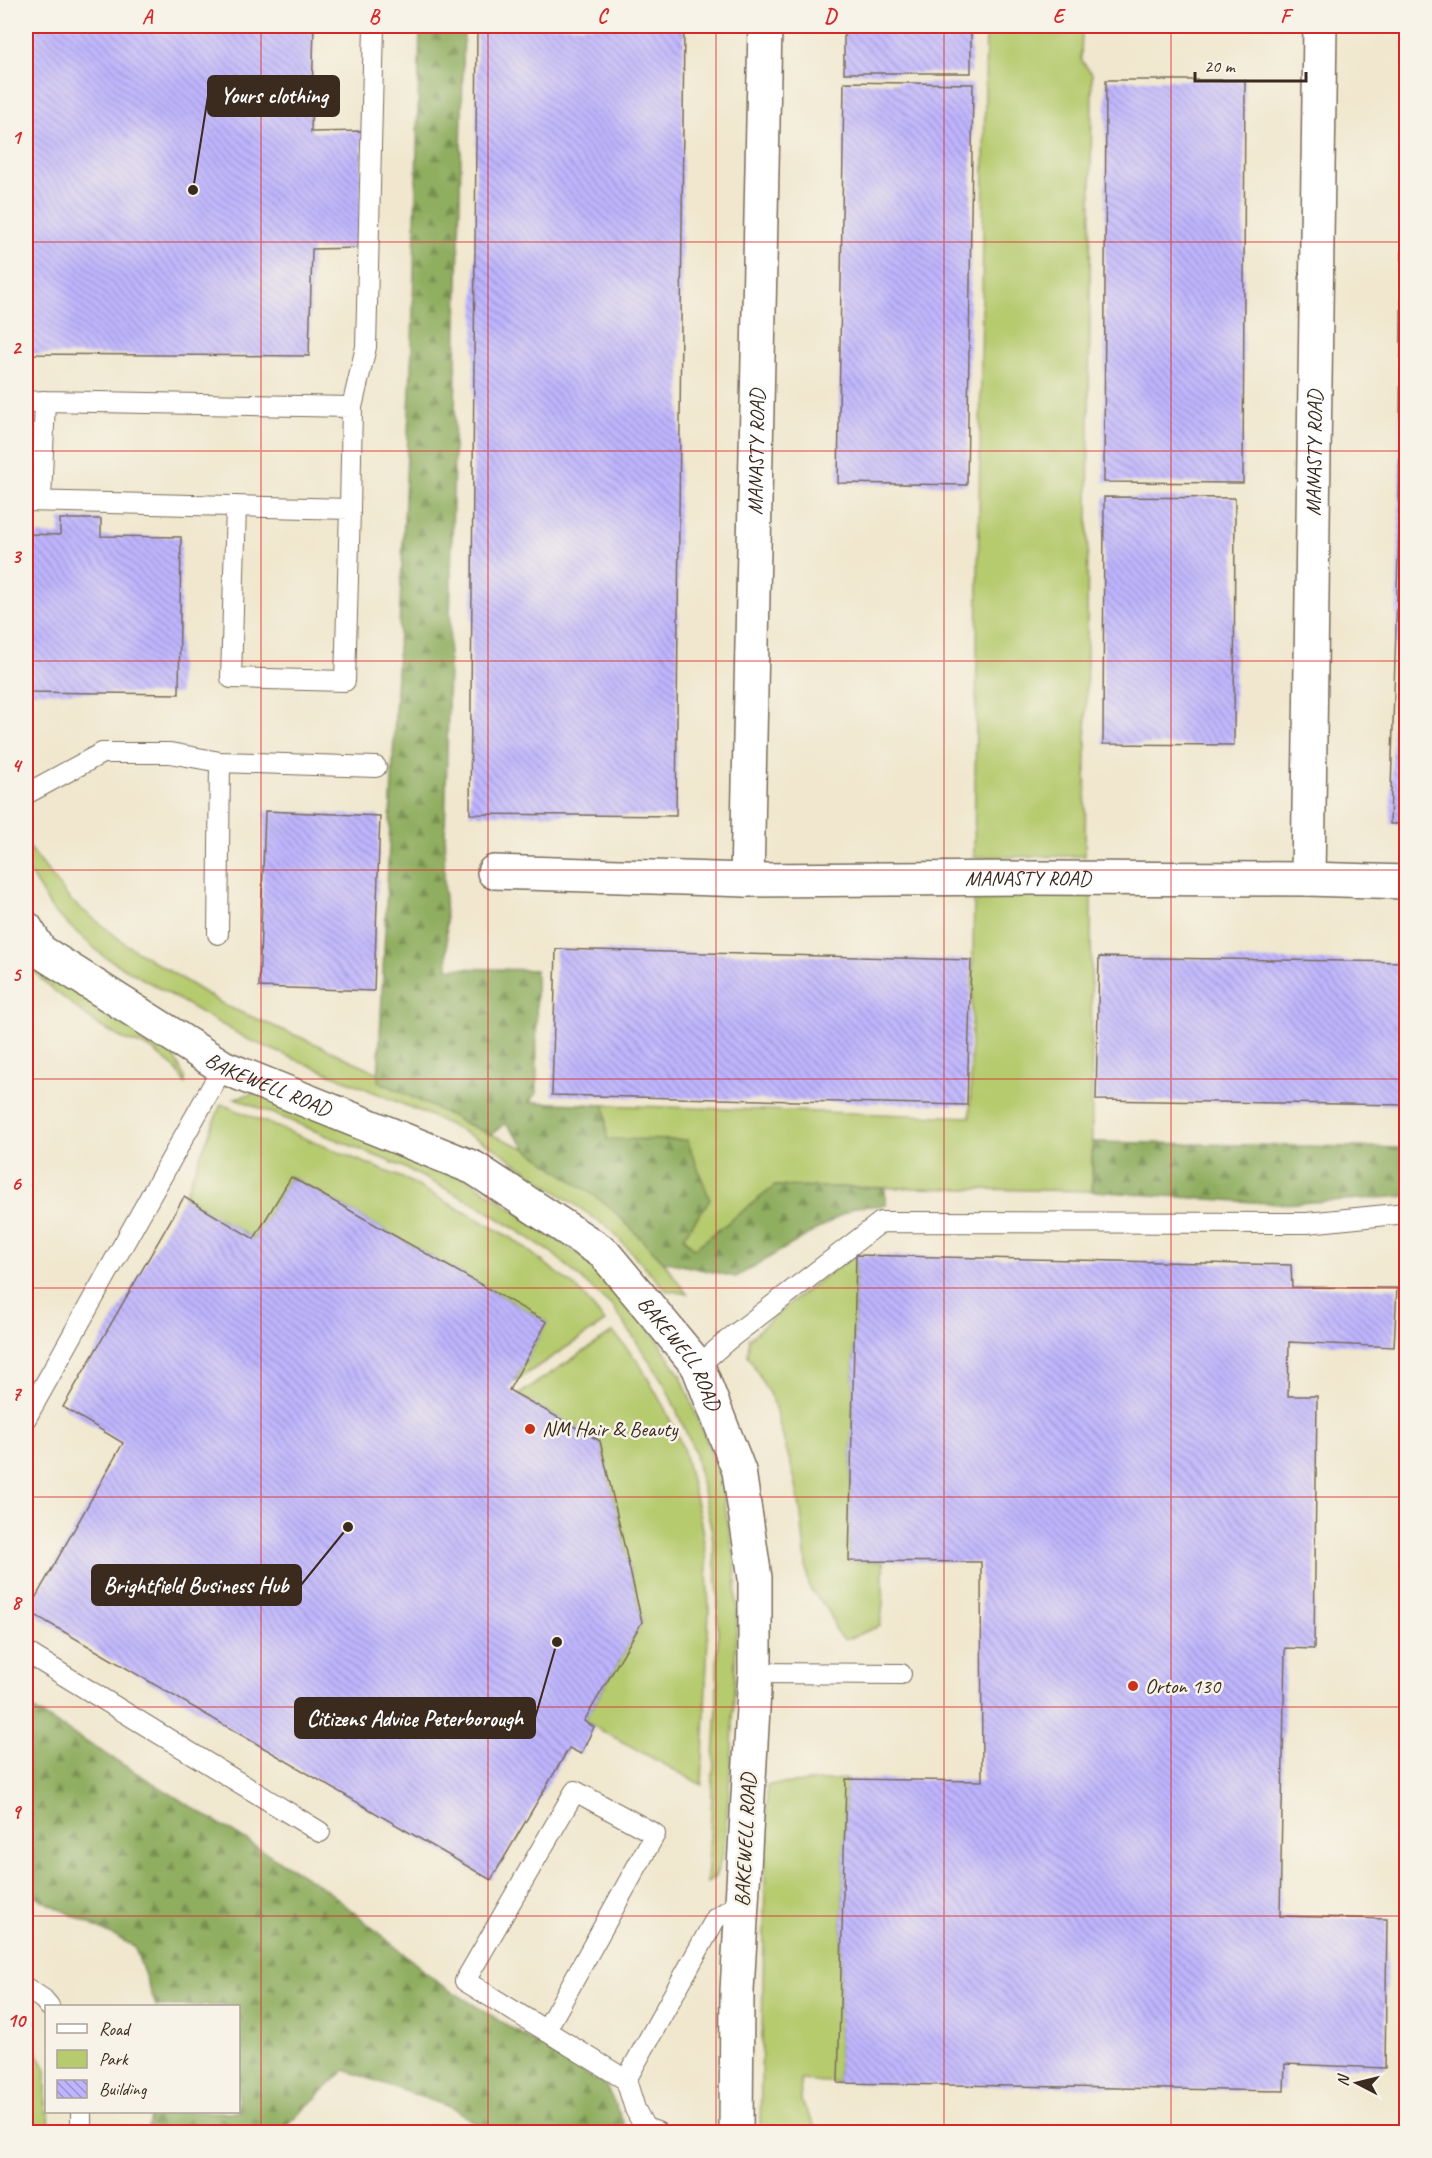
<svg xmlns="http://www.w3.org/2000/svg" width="1432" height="2158" viewBox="0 0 1432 2158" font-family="Caveat,sans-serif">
<defs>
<pattern id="forest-firs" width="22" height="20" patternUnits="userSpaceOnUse" patternTransform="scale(1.5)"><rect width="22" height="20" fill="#90ae61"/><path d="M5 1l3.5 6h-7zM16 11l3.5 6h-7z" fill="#778e4f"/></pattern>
<pattern id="building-back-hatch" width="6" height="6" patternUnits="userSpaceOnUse" patternTransform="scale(1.5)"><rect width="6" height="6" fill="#bfb5fe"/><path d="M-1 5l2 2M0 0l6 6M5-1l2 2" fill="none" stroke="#9c93cd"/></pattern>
</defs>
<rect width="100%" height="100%" fill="#f7f3e8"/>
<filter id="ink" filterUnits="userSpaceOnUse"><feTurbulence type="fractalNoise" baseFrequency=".0167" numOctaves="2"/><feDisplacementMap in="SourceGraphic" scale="12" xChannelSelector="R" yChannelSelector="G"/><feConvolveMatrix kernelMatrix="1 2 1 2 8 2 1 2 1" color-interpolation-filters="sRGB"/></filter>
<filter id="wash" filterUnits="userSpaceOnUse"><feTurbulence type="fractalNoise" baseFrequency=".008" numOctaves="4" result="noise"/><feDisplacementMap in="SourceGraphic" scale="24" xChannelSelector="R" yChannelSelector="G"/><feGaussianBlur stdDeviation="1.35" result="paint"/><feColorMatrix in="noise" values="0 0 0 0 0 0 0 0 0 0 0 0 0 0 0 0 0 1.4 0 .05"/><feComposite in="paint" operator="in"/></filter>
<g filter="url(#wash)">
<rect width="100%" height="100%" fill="#f0e7ce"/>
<path fill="#b6ca6e" stroke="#787a46" stroke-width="1.5" d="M986,26H1082L1081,60L1092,74L1085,856L974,857Z
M26,843L70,900L127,945L226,1006L316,1044L404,1085L463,1123L527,1149L609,1206L663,1261L687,1294L666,1290L611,1230L493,1147L431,1116L247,1039L103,956L53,911L26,867Z
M974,894L1091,896L1092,1191L775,1186L694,1249L607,1139L605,1105L970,1117Z
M26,942L172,1053L185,1078V1083L175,1068L150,1048L123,1039L98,1025L51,988L26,965Z
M258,1092L461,1174L587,1260L639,1312L681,1376L718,1470L735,1560L737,1614L732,1750L724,1850L715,1877L707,1883L717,1708L718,1594L712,1532L694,1450L664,1383L614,1308L551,1252L479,1206L403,1167L235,1098Z
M221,1104L407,1180L513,1239L578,1289L605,1322L514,1382L547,1322L291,1177L254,1239L184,1197Z
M856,1255L849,1561L883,1562V1603L880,1626L845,1640C833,1633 835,1622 829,1612C822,1602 814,1595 808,1585L801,1513L795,1480L773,1401L748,1355L749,1339C782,1309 818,1279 856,1255Z
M613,1332L639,1363L664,1407L683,1448L700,1517L706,1555L709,1608L702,1785L584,1721L642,1622L600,1441L518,1395Z
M846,1779L838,2083L800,2080L801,2101L818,2132H760L767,1785Z
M26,2034L46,2069V2112H49L50,2132H26Z"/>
<path fill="url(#forest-firs)" stroke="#666c40" stroke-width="1.5" d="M420,26H464L444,877L448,968L536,970L537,1093L529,1102L605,1105L607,1139L687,1140L710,1200L683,1237L694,1249L775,1186L885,1188L886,1205L855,1207L736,1277L663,1261L609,1206L527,1149L505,1123L491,1135L378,1081L412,348Z
M1092,1142L1406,1148V1196L1282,1204L1093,1191Z
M26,1705L327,1890L440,1984L606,2086L628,2132H488L453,2108L345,2070L280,2132H147L151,2112H238V2006H156L134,1946L26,1892Z"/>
<g id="blocks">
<path fill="url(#building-back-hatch)" d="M26,26H314L311,132L362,131L360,248L312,249L309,356L26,354Z
M477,26H684L676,816L470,814Z
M844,26H971V73H844Z
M1404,26H1406V824H1390L1399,527Z
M1106,80H1245L1243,483L1104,482Z
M844,82L973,84L967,485L838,483Z
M1104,497L1235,498L1234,745L1103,744Z
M60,519H101V536L181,537L179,694L26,692V534L60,535Z
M265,811L380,816L374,991L259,987Z
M556,949L971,960L967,1105L552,1095Z
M1099,957L1406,962V1105L1096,1100Z
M291,1177L547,1322L509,1390L600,1441L642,1622L584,1721L594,1727L581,1754L569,1748L491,1880L28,1611L123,1443L63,1407L184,1197L254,1239Z
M856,1255L1291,1265L1292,1287L1397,1288L1394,1347L1289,1342L1288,1396H1317L1314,1649L1285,1648L1280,1916L1387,1919L1385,2068L1285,2064L1284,2091L838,2083L846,1779L982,1781L981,1562L849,1561Z"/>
</g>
</g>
<g filter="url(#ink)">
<use href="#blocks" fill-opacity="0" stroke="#7a6c5c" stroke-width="1.5"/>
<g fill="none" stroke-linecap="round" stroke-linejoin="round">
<g stroke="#7a6c5c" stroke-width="22">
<path id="service" d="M26,402L45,401L352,407
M26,501L350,509L345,681L231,678L236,506
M41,501L45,401
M350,509L352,407L366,347L374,26
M26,794L102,753H170L220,762L376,767
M218,934L220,762
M698,1366L729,1339L881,1222L1307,1223L1406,1213
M26,1418L223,1067
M26,1652L320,1832
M755,1673L901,1674
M26,1988L43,1999L49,2006
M546,2030L655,1834L575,1791L465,1981L626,2080L635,2109L645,2128L657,2132
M626,2080L716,1918L741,1903
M81,2132V2112"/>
</g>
<g stroke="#7a6c5c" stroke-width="36">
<g id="minor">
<path id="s1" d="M494,872L747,880L1030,878L1308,879L1406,882"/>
<path id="s2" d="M1308,879L1320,26"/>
<path id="s3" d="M747,880L765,26"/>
</g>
</g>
<g stroke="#7a6c5c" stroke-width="36">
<g id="tertiary">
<path id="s4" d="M26,928L40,951L223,1067L474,1168L604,1253L698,1366L739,1471L755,1578V1673L737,1991L736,2132"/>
</g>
</g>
<use href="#service" stroke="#fff" stroke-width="20"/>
<use href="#minor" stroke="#fff" stroke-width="33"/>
<use href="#tertiary" stroke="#fff" stroke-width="33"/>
</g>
</g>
<path fill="none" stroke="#d62828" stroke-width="1.5" stroke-opacity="0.55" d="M261,26V2132M488,26V2132M716,26V2132M944,26V2132M1171,26V2132M26,242H1406M26,451H1406M26,661H1406M26,870H1406M26,1079H1406M26,1288H1406M26,1497H1406M26,1707H1406M26,1916H1406"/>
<g fill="#c8321e" stroke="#f7f3e8" stroke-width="2">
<circle cx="530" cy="1429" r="6"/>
<circle cx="1133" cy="1686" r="6"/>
</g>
<g text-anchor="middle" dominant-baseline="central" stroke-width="5" stroke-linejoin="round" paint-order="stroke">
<g font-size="21" fill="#3b2a1e" stroke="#f7f3e8">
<text stroke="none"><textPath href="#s2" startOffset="426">MANASTY ROAD</textPath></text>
<text stroke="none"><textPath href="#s3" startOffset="428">MANASTY ROAD</textPath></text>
<text stroke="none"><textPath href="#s1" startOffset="534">MANASTY ROAD</textPath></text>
<text stroke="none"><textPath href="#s4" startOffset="292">BAKEWELL ROAD</textPath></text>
<text stroke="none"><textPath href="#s4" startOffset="796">BAKEWELL ROAD</textPath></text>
<text transform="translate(745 1840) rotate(-87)">BAKEWELL ROAD</text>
</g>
<g font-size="21" fill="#3b2a1e" stroke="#f7f3e8" text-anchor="start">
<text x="542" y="1429">NM Hair &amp; Beauty</text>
<text x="1145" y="1686">Orton 130</text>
</g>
</g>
<path fill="none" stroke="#3b2a1e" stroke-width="2" d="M193 190L208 96M348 1527L301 1585M557 1642L535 1718"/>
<g fill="#3b2a1e" stroke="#f7f3e8" stroke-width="2">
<circle cx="193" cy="190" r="6"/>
<circle cx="348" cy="1527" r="6"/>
<circle cx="557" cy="1642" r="6"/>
</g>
<g fill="#3b2a1e" stroke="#3b2a1e" stroke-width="2">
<rect x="208" y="76" width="131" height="40" rx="6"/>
<rect x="92" y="1565" width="209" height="40" rx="6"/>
<rect x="295" y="1698" width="240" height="40" rx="6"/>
</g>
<g font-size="22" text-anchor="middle" font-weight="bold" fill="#fff">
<text x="274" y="103">Yours clothing</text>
<text x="196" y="1593">Brightfield Business Hub</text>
<text x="415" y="1726">Citizens Advice Peterborough</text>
</g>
<rect width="1432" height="2158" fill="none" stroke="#f7f3e8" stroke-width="66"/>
<rect x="45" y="2005" width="195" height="108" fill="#f7f3e8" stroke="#aca397" stroke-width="1.5"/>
<rect x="57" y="2024" width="30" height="9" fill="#ffffff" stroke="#aca397" stroke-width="1.5"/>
<text x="99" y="2035" font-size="18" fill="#3b2a1e">Road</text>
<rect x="57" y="2050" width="30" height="18" fill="#b6ca6e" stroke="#aca397" stroke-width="1.5"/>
<text x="99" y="2065" font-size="18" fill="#3b2a1e">Park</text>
<rect x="57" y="2080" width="30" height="18" fill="url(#building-back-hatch)" stroke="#aca397" stroke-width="1.5"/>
<text x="99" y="2095" font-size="18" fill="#3b2a1e">Building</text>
<g transform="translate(1357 2083) rotate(277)" stroke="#f7f3e8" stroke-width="4.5" paint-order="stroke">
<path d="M0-4.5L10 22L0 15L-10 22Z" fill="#3b2a1e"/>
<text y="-9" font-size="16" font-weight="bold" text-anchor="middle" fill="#3b2a1e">N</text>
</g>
<path d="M1195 72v9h111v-9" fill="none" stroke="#3b2a1e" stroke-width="3"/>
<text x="1204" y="72" font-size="18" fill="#3b2a1e" stroke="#f7f3e8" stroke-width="4.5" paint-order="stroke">20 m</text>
<rect x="33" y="33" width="1366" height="2092" fill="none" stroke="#d62828" stroke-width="2"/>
<g font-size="20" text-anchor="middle" font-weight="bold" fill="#d62828">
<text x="147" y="23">A</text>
<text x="374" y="23">B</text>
<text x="602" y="23">C</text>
<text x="830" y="23">D</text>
<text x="1058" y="23">E</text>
<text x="1285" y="23">F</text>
<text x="16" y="144">1</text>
<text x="16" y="354">2</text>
<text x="16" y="563">3</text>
<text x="16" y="772">4</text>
<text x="16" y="981">5</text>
<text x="16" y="1190">6</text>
<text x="16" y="1400">7</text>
<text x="16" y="1609">8</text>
<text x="16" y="1818">9</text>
<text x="16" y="2027">10</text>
</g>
</svg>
